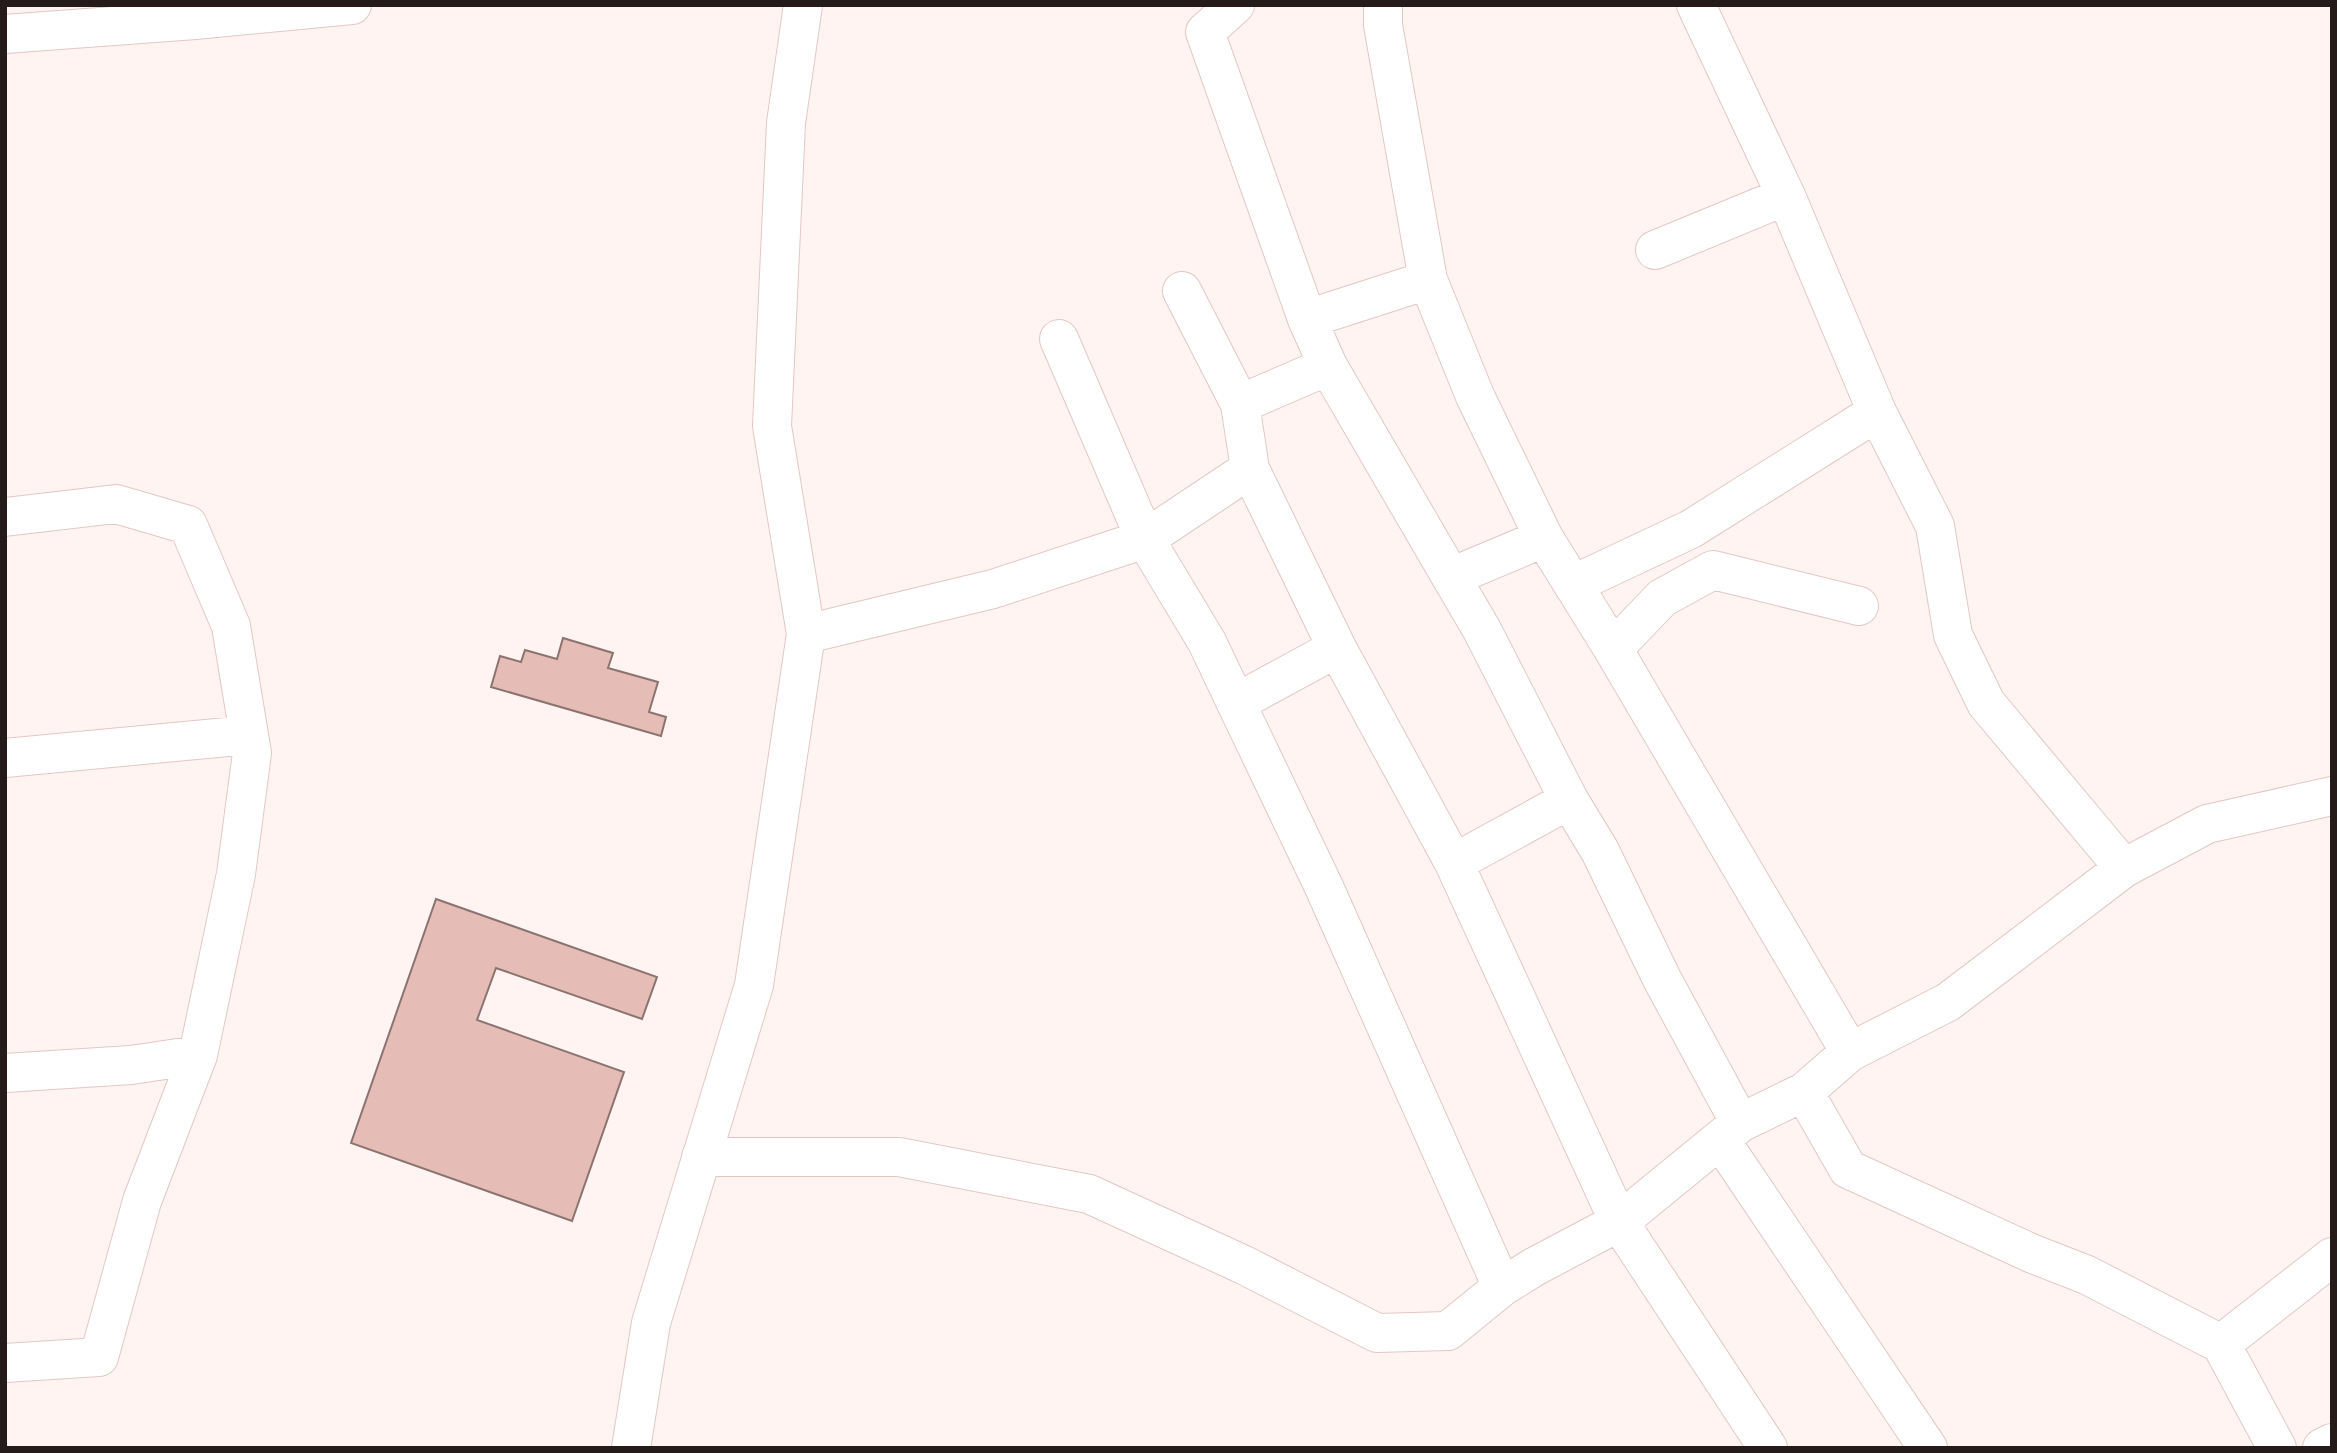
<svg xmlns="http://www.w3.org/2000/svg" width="2337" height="1453" viewBox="0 0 2337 1453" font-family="'Space Grotesk',sans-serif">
<rect width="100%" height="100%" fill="#fff4f2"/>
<path fill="#e5bcb6" stroke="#8b7470" stroke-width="2" d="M563,638L613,653L608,668L658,682L649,712L666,717L661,736L491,687L500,656L521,662L525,650L557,659Z
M436,899L657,977L642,1019L496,968L477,1020L624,1072L572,1221L351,1143Z"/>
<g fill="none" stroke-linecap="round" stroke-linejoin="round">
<g stroke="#e2c8c4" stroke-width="40">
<path id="street" d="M1235,5L1205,32L1307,319L1328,366L1240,404
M1383,5V25L1428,280L1475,396L1544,538L1451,577L1482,630L1569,800L1600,851L1662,979L1740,1123
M1696,5L1786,196L1877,412L1935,526L1953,635L1986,703L2124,868L2207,824L2332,796
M5,34L195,20L352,5
M1655,250L1786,196
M1182,291L1240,404L1250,469L1145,539L1207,642L1236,703L1324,887L1502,1287
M1307,319L1428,280
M1328,366L1451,577
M1250,469L1337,648L1454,863L1619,1222L1768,1448
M5,517L116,504L188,525L231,626L252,753L236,874L198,1055L131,1065L5,1073
M1544,538L1613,649L1850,1052
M1574,584L1691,529L1877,412
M806,634L993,589L1145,539L1059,339
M1613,649L1662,598L1713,570L1859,606
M1236,703L1337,648
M5,758L249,735
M1454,863L1569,800
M1804,1092L1848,1169L2033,1254L2087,1275L2221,1344L2277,1448
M1721,1141L1928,1448
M701,1157H899L1089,1194L1244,1265L1377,1333L1448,1331L1502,1287L1534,1267L1619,1222L1740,1123L1804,1092L1850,1052L1948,1002L2124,868
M2221,1344L2332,1257
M5,1363L99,1357L142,1201L198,1055
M2322,1448L2332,1443"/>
</g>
<g stroke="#e2c8c4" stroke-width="40">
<path id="secondary" d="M631,1448L651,1323L754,985L806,634L772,426L786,123L803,5"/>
</g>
<use href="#street" stroke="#fff" stroke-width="38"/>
<use href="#secondary" stroke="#fff" stroke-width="38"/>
</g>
<rect width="2337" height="1453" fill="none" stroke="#251b1a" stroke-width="14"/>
</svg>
